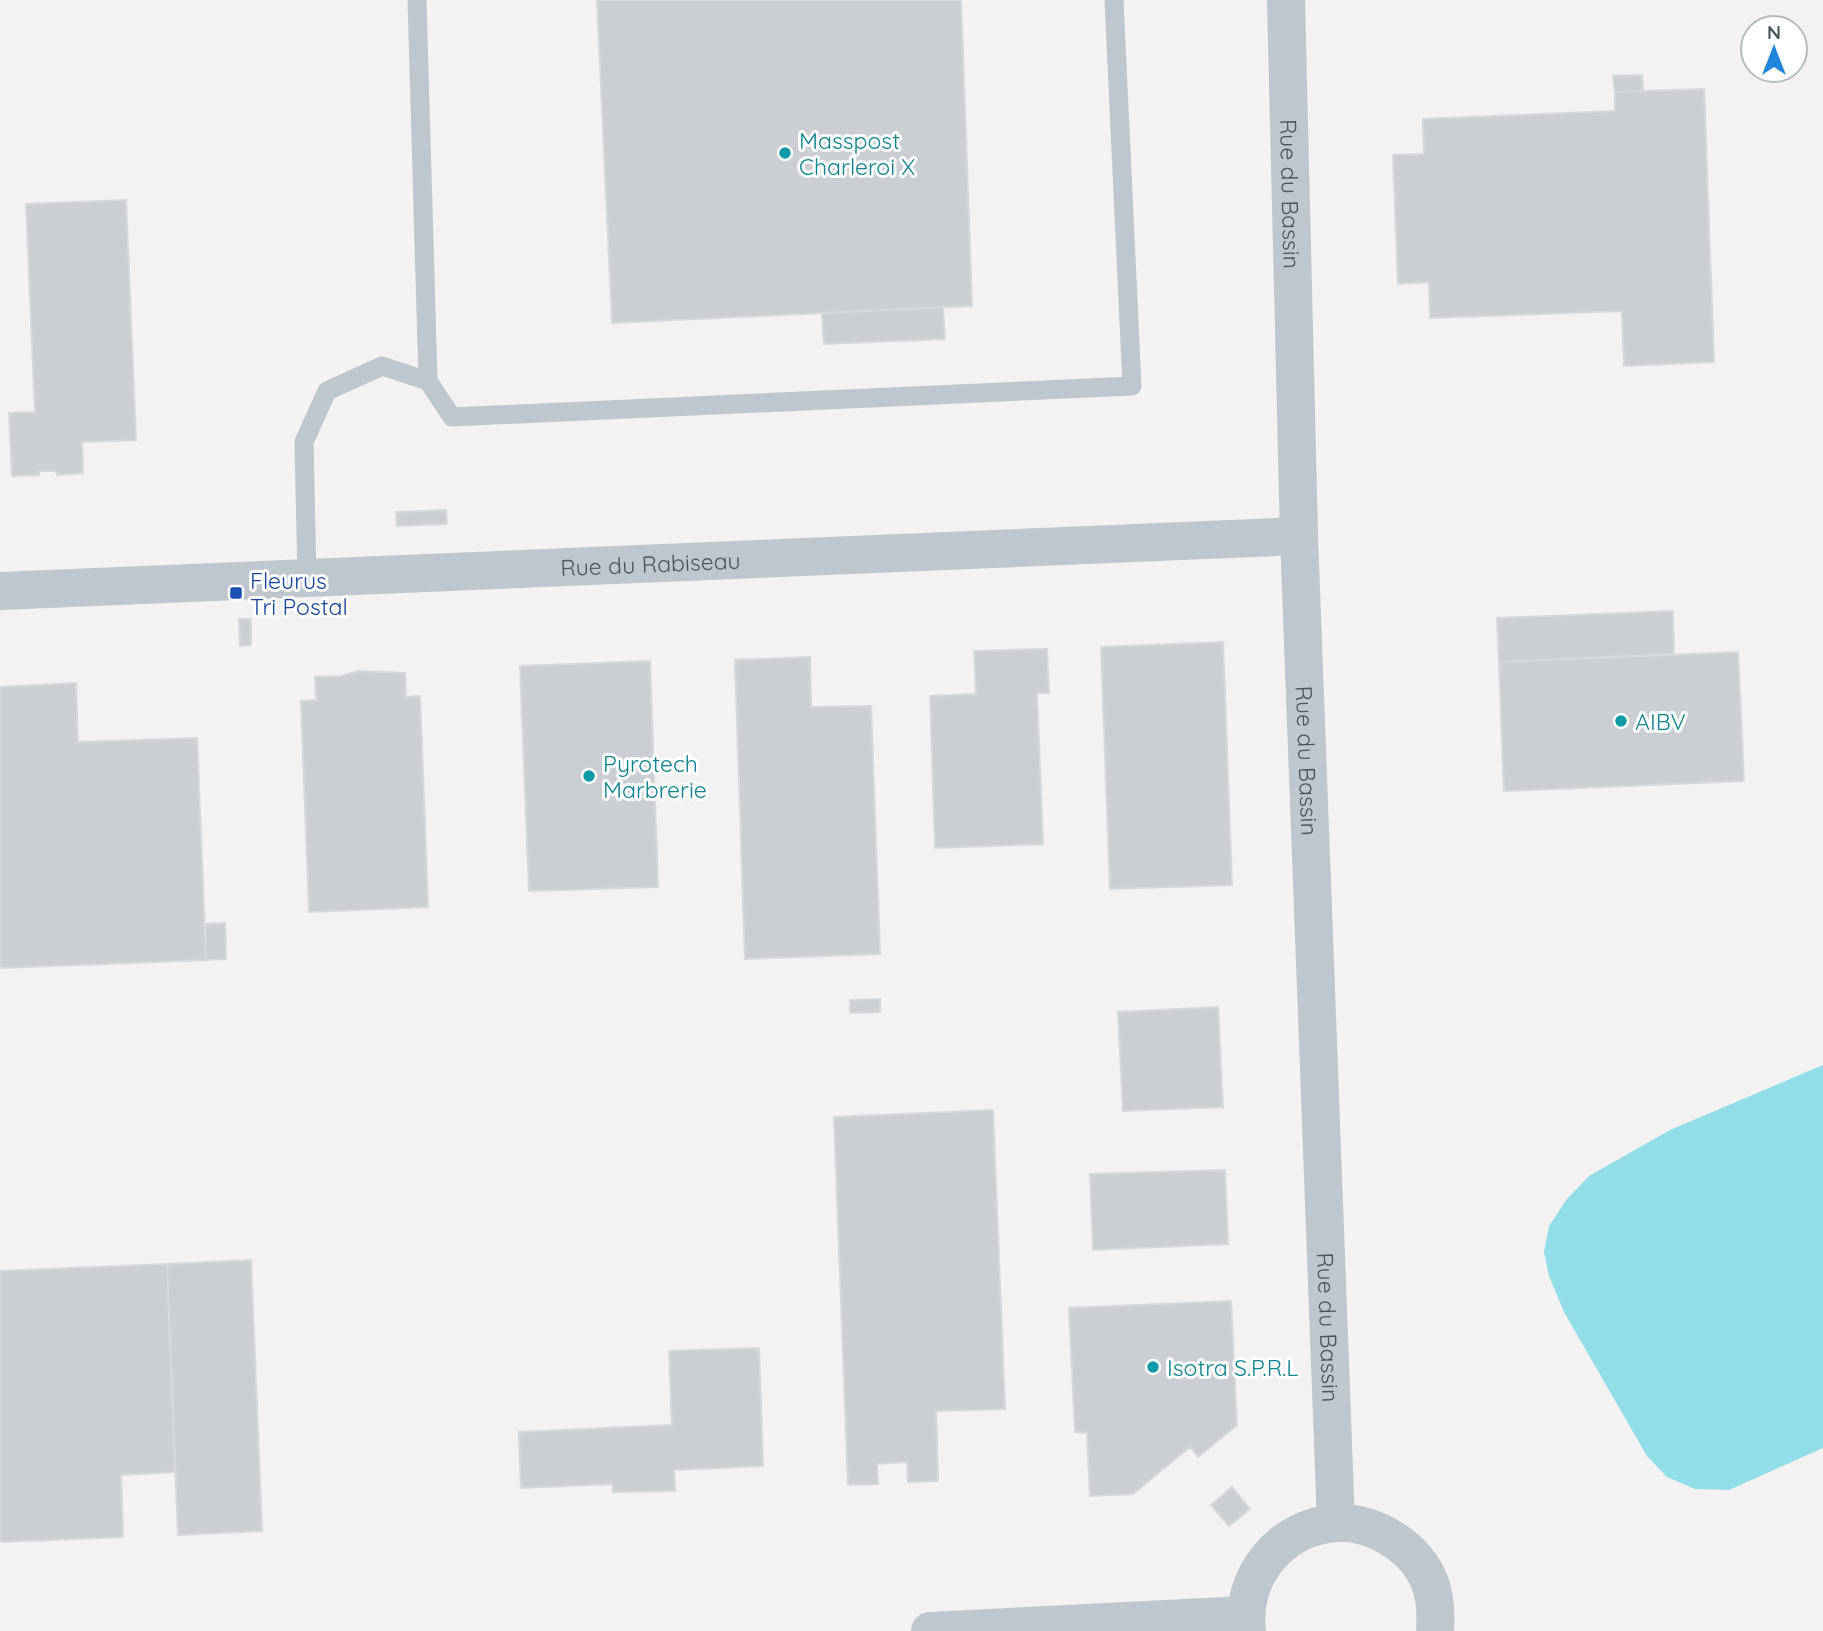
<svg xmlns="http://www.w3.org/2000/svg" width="1823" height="1631" viewBox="0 0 1823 1631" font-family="Quicksand,sans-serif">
<rect width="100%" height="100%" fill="#f3f1f1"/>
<path fill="#92dee8" d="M1823,1065V1448L1729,1490L1695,1489L1667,1477L1647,1456L1564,1312L1549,1276L1544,1252L1549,1226L1567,1199L1589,1176L1670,1130Z"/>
<path fill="#cbcfd3" stroke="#d6d8dc" stroke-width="2" d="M597,0H961L972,306L612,323Z
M1642,75L1643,91L1615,92L1613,76Z
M1704,89L1714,362L1624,366L1622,311L1430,318L1429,282L1398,284L1393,155L1424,154L1423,119L1615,111V92Z
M126,200L136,440L82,442L83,473L57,475L56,471H39V475L12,476L9,413L35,412L26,204Z
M943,307L945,339L824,344L822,313Z
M446,510L447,524L397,526L396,512Z
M1673,611L1674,654L1499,662L1497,618Z
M239,619H251V645L240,646Z
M1223,642L1232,885L1110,889L1101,647Z
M1047,649L1049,693H1037L1043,844L935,848L930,696L976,694L974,651Z
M1738,652L1744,781L1504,791L1499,662Z
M810,657L811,707L871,706L880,954L745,959L735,660Z
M650,661L658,887L529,891L520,666Z
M359,671L405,673L406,697L420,696L428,907L309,912L301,701L316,700L315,677L341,676Z
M76,683L78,742L197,738L206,960L0,968V687Z
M225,923L226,959L206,960L205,924Z
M880,999V1012L850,1013V1000Z
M1218,1007L1223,1107L1123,1111L1118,1012Z
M993,1110L1005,1409L936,1411L938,1481L908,1482L907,1462L888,1463L877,1464L878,1484L848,1485L834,1117Z
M1225,1170L1228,1244L1093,1250L1090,1174Z
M251,1260L262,1531L178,1535L167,1264Z
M167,1264L175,1472L121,1475L123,1537L0,1542V1271Z
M1231,1301L1237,1425L1198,1457L1190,1447L1133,1494L1090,1496L1087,1433L1075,1432L1069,1308Z
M759,1348L763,1466L674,1470L675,1491L613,1492V1484L521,1488L519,1432L672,1425L669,1351Z
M1232,1487L1250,1509L1229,1526L1211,1505Z"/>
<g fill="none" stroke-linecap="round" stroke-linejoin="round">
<path stroke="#bec7cd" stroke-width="19" d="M417,0L428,381
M307,578L304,442L327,391L382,366L428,381L452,417L1132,386L1114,0"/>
<g stroke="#bec7cd" stroke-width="38">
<path id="s1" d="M1286,0L1299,536L1336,1523"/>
<path id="s2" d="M0,591L1299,536"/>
<path d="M930,1631L1245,1615"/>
<path d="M1247,1631C1240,1577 1280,1527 1336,1523C1374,1521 1416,1547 1430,1583C1436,1599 1436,1615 1435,1631"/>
</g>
</g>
<g fill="#0f9aa8" stroke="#fff" stroke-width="2.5">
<circle cx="785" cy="153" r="7"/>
<circle cx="1621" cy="721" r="7"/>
<circle cx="589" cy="776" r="7"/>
<circle cx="1153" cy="1367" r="7"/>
</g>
<rect fill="#1a4fb4" stroke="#fff" stroke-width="2.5" x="229" y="586" width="14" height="14" rx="3.5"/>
<g text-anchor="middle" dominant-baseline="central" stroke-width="6" stroke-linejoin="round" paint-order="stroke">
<g font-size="23" fill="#0d838f" stroke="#fff" text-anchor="start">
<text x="799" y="140">Masspost<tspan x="799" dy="26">Charleroi X</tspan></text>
<text x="1635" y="721">AIBV</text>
<text x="603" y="763">Pyrotech<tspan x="603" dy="26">Marbrerie</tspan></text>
<text x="1167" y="1367">Isotra S.P.R.L</text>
</g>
<g font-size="23" fill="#4a565e" stroke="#fff">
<text stroke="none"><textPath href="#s1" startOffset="194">Rue du Bassin</textPath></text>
<text stroke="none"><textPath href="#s2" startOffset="651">Rue du Rabiseau</textPath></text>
<text stroke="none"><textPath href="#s1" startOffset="761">Rue du Bassin</textPath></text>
<text stroke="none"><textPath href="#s1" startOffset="1328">Rue du Bassin</textPath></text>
</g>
<g font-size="23" fill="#164399" stroke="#fff" text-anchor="start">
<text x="250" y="580">Fleurus<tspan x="250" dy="26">Tri Postal</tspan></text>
</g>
</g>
<g transform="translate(1774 49)"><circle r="33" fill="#ffffff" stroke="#b7bbbf" stroke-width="2"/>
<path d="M0-5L12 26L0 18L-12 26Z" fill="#2285dc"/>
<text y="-10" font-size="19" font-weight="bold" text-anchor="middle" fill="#4a565e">N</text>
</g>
</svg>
